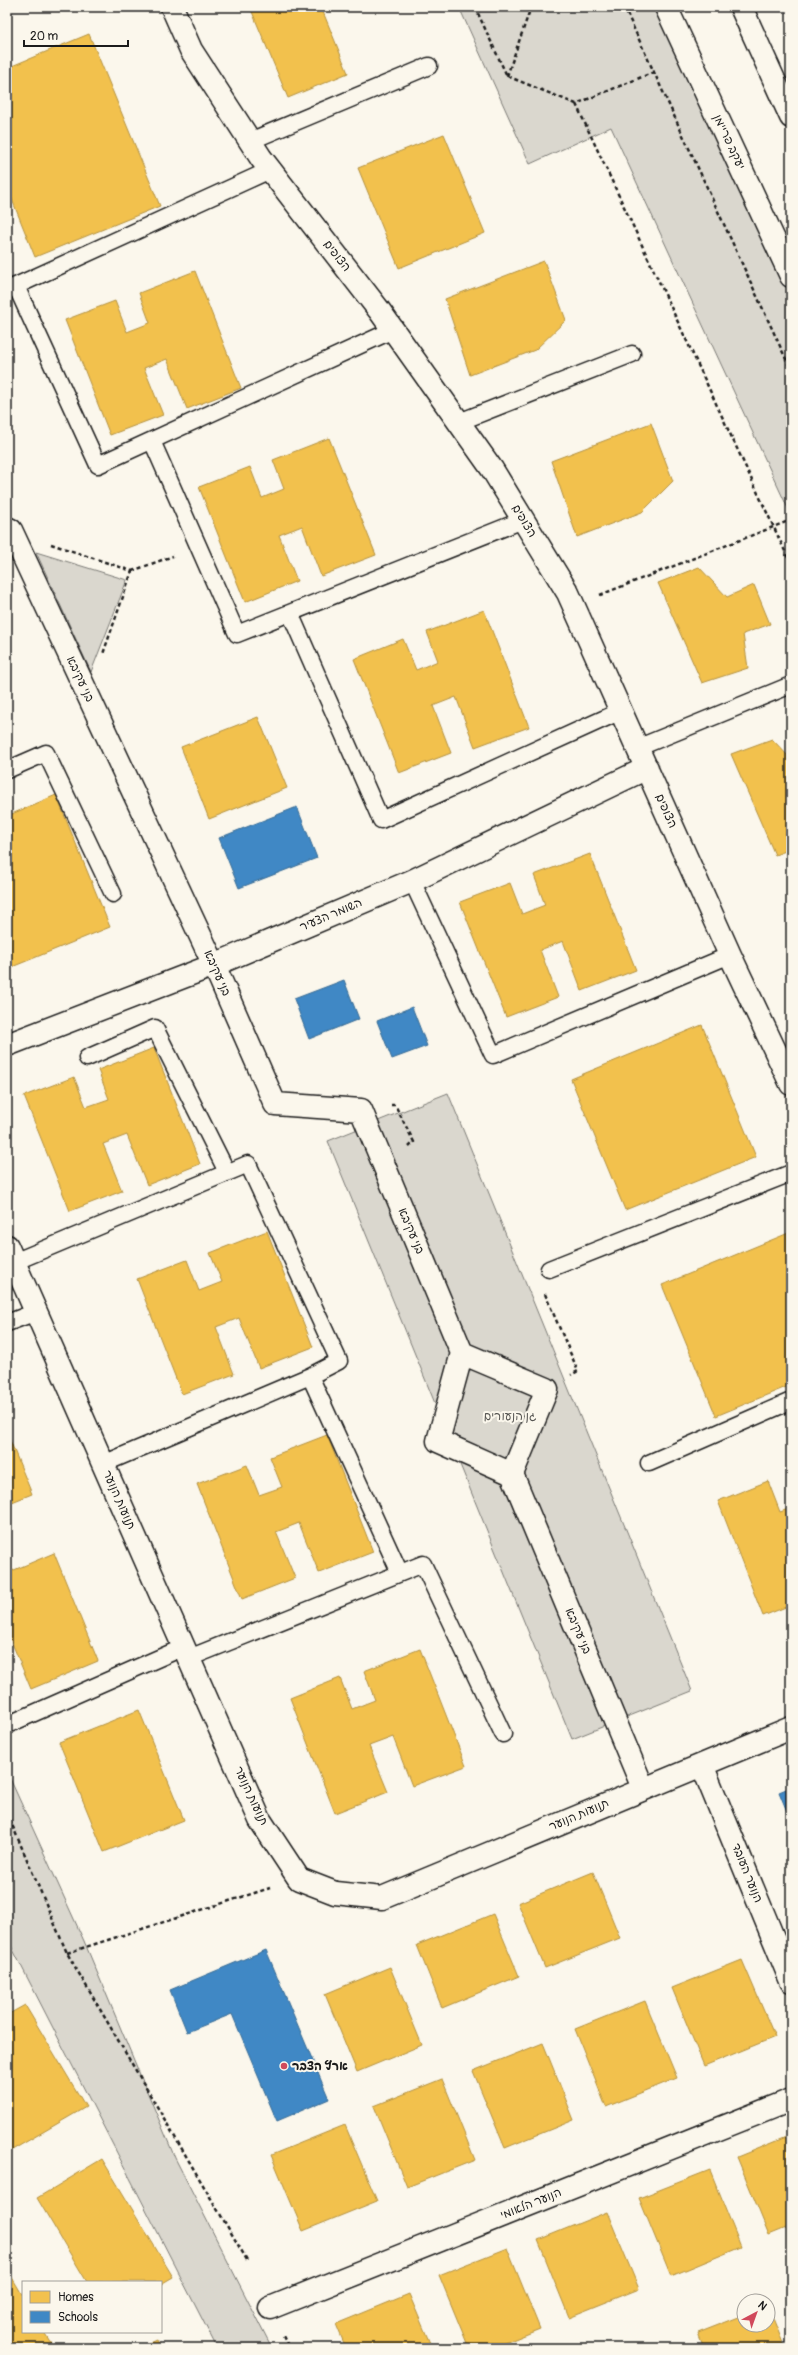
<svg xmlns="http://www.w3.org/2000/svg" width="798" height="2355" viewBox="0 0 798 2355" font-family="Pangolin,'Playpen Sans Hebrew',sans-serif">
<rect width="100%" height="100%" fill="#fbf7ec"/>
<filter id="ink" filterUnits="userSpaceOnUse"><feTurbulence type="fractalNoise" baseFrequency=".025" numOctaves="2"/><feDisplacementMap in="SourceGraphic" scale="8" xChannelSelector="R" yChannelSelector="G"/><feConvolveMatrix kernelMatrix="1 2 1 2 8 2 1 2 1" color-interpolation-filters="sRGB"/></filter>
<g filter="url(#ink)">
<path fill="#dad7ce" stroke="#7b7a75" d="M459,7H666L791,276V515L611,127L530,164Z
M36,552L127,580L91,672Z
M448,1093L692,1691L572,1739L328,1141Z
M7,1772L84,1941L175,2158L272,2348H217L7,1938Z"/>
<path fill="#f2c14e" stroke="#b2903f" d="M250,7H321L348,73L288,98Z
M89,34L160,206L35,257L7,187V68Z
M444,134L485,233L399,268L358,168Z
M544,261L566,320L535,350L470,375L445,299Z
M195,271L241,388L187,409L167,359L144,368L163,415L110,435L65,320L115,301L127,332L150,323L139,293Z
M651,423L673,481L642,512L577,537L551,461Z
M329,438L376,555L321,576L302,526L279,535L297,581L245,602L199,487L250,467L262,498L284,489L273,460Z
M699,567L727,597L754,585L770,624L743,634L748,668L702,683L658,583Z
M484,610L529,727L475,747L456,697L433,706L451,753L399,773L354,659L403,639L416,670L438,661L427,632Z
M258,717L287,788L209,819L181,747Z
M772,739L791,759V849L775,855L731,754Z
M56,795L110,927L7,969V816Z
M590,854L636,970L582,991L563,941L540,950L558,997L506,1017L460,902L510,883L522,914L545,905L534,875Z
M702,1025L756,1157L625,1210L571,1079Z
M154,1048L200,1164L147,1185L127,1135L103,1144L122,1191L70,1211L24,1096L74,1077L86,1107L109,1099L98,1070Z
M267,1231L313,1347L259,1368L239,1318L216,1327L234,1374L182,1394L137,1279L187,1260L199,1291L222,1282L210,1253Z
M791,1232V1385L716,1416L662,1285Z
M7,1433L32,1494L7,1504Z
M327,1435L373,1552L319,1573L299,1523L276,1532L295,1578L242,1599L197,1484L247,1465L259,1495L282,1487L270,1457Z
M768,1481L780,1512L791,1508V1605L763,1616L718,1501Z
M54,1553L98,1661L31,1689L7,1631V1573Z
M420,1649L466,1766L412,1786L393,1737L369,1746L388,1792L335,1813L290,1698L340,1678L352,1709L375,1700L364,1671Z
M139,1710L184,1820L104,1852L59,1742Z
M593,1872L620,1938L545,1968L518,1903Z
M493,1914L519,1976L442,2008L417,1945Z
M742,1960L775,2037L704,2066L672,1988Z
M390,1967L422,2045L357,2072L325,1994Z
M645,2001L677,2078L606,2107L575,2029Z
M25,2005L86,2107L7,2153V2015Z
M543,2043L574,2120L505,2148L473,2071Z
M442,2079L475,2160L407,2187L374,2106Z
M345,2125L377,2201L303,2231L271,2155Z
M791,2135V2226L769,2235L737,2157Z
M102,2159L173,2277L161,2284V2282H87L37,2198Z
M710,2170L741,2247L671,2276L639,2198Z
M607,2212L639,2289L569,2317L538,2240Z
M507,2248L540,2329L492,2348H469L439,2275Z
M7,2269L23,2296V2332H44L54,2348H7Z
M409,2294L432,2348H346L336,2324Z
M768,2306L785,2348H704L698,2333L744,2315V2325H768Z
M156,2340L160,2348H138Z"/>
<path fill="#3f88c5" stroke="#346892" d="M297,807L317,858L239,888L219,838Z
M344,980L359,1019L309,1039L294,999Z
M412,1007L427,1046L392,1059L377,1021Z
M791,1787V1821L779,1792Z
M266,1950L329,2099L277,2121L232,2014L187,2032L170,1990Z"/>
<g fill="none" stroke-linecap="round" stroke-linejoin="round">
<g stroke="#1c1c1c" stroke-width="19">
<path id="lane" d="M250,141L429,66
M16,286L98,465L393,330
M7,290L270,170
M459,422L632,354
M152,441L237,634L523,520
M290,613L381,820L621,711
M637,748L791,685
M7,770L46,753L113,894
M412,881L493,1055L730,955
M87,1058L155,1028L227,1172
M14,1262L248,1164L339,1361L310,1376
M549,1269L791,1173
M7,1323L36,1312
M649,1463L791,1401
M103,1464L310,1376L400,1573
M189,1658L423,1564L503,1734
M7,1725L184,1647"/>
</g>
<g stroke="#1c1c1c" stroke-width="25">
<path id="street" d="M172,7L191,50L261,158L379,310L492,469L568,593L730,955L791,1084
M7,528L11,530L214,965L275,1104L361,1110L462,1353L438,1441L512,1474L643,1788
M7,1045L214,965L412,881L647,768
M7,1246L260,1820L299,1879L335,1893L382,1898L791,1728
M462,1353L547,1389L512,1474
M702,1765L791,1981
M270,2308L791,2100"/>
</g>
<g stroke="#1c1c1c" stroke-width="25">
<path id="secondary" d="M666,7L791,276
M741,7L791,117"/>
</g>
<path stroke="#1c1c1c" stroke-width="2.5" stroke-dasharray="4 3" stroke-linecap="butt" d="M475,7L507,76L576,104L654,72
M624,7L791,370
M507,76L531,7
M576,104L791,564
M51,544L132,571L103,654
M132,571L173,556
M600,595L791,520
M391,1105H395L414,1142L409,1147
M545,1294L578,1371L571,1375
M7,1813L67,1953L247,2260
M67,1953L270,1888
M283,2336L289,2348"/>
<use href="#lane" stroke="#fbf7ec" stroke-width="16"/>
<use href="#street" stroke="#fbf7ec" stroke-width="22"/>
<use href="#secondary" stroke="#fbf7ec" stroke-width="22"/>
</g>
</g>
<circle fill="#d1495b" stroke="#fbf7ec" stroke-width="1.5" cx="284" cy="2066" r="4"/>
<g text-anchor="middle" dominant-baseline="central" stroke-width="4" stroke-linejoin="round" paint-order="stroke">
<g font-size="12" fill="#1c1c1c" stroke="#fbf7ec">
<text transform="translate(729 142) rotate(65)">יעקב פריימן</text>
<text transform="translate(337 256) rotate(52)">הצופים</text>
<text transform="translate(524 521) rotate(59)">הצופים</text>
<text transform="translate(80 679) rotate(65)">בני עקיבא</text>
<text transform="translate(666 811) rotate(66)">הצופים</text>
<text transform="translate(331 915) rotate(-23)">השומר הצעיר</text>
<text transform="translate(217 973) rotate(66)">בני עקיבא</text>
<text transform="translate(411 1231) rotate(67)">בני עקיבא</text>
<text transform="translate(119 1500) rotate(66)">תנועות הנוער</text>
<text transform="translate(578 1631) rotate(67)">בני עקיבא</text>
<text transform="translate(251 1796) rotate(65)">תנועות הנוער</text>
<text transform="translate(579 1815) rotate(-23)">תנועות הנוער</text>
<text transform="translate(747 1873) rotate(68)">הנוער העובד</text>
<text transform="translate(531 2204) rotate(-22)">הנוער הלאומי</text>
</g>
<g font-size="12" fill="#555451" stroke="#fbf7ec">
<text x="510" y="1416">גן הנעורים</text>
</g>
<g font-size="12" font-weight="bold" fill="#1c1c1c" stroke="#fbf7ec" text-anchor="start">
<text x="292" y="2066">ארץ הצבר</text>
</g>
</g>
<rect width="798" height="2355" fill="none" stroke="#fbf7ec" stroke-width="24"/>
<rect x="12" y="12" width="774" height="2331" fill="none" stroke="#1c1c1c" stroke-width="1.5" filter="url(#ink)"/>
<rect x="22" y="2281" width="140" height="52" fill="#fbf7ec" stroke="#a29f99"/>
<rect x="30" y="2291" width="20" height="12" fill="#f2c14e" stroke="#a29f99"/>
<text x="58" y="2301" font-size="12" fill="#1c1c1c">Homes</text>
<rect x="30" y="2311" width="20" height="12" fill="#3f88c5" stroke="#a29f99"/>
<text x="58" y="2321" font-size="12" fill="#1c1c1c">Schools</text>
<g transform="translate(756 2313) rotate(41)"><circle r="19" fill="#fbf7ec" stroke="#a29f99"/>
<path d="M0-3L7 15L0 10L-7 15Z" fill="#d1495b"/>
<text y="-6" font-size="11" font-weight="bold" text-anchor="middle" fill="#1c1c1c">N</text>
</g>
<path d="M24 40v6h104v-6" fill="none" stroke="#1c1c1c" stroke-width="2"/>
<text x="30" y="40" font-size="12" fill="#1c1c1c" stroke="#fbf7ec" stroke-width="3" paint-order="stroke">20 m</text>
</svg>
